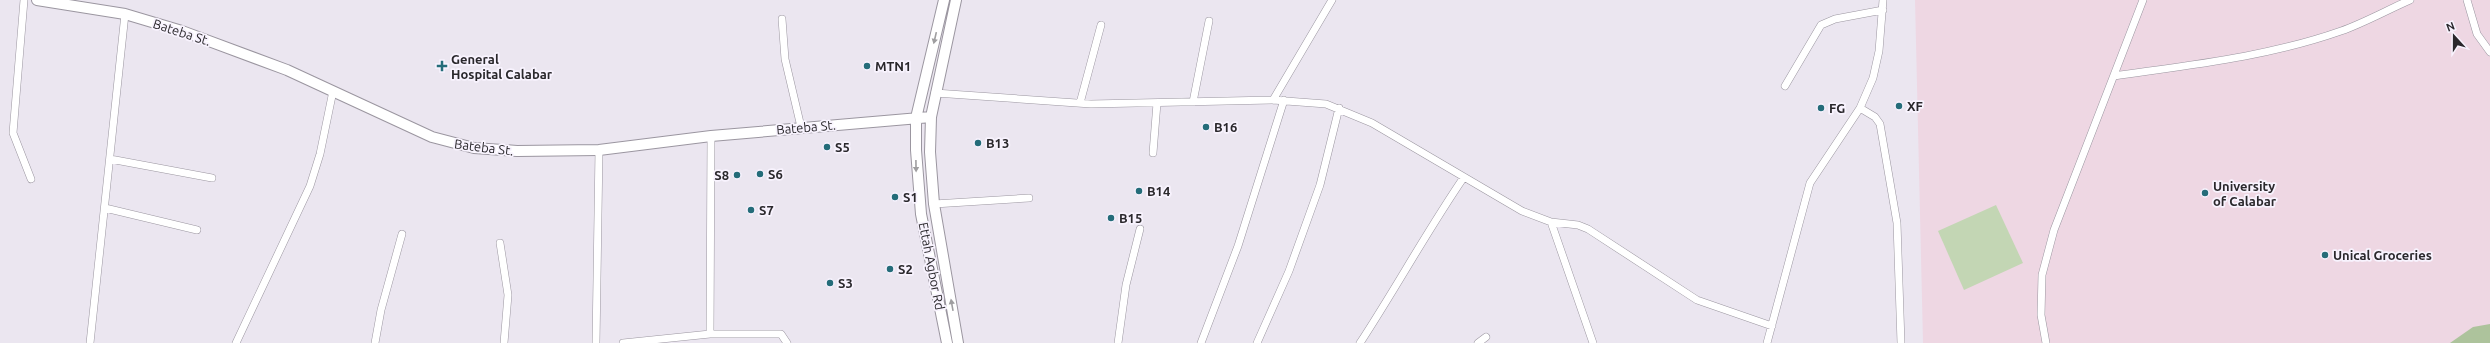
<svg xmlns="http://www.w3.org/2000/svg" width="2490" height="343" viewBox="0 0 2490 343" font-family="Ubuntu,sans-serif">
<rect width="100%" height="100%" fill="#ebe6f0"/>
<path fill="#eed7e3" d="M1915,0H2490V343H1923Z"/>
<path fill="#c3d6b4" d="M1996,205L2023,263L1964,290L1938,231Z"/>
<path fill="#adc39c" d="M2490,324V343H2450L2473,327Z"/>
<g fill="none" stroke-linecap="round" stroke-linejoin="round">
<g stroke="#9b96a0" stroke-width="8">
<path id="street" d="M24,0L13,133L31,179
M2467,0L2477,34L2490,52
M782,19L785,59L801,127
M2114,76C2190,65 2267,57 2341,31C2364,23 2387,10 2410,0
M1785,86L1821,25L1835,19L1883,10
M935,93L1091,104L1273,100L1326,104L1372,123L1522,211L1551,222L1578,225L1588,229L1697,300L1772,326
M1273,100L1332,0
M1193,102L1209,21
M1080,103L1101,25
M1860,108L1875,117L1880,124L1897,223L1901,343
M1153,153L1157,103
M110,159L212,178
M934,204L1029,198
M105,208L197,230
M1551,222L1593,343
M500,243L508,295L504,343
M710,334L711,136
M90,343L125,14
M236,343L310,186L320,154L333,91
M375,343L381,310L402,234
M596,343L599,150
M623,343L710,334H781L787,343
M1118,343L1126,285L1140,229
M1201,343L1238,246L1284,100
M1257,343L1289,271L1320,185L1339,108
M1360,343C1396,288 1427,231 1464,177
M1478,343L1486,337
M1767,343L1810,183L1860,108L1873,78L1879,51L1883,0
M2046,343L2041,315L2042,275L2054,230L2143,0"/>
</g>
<g stroke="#9b96a0" stroke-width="12">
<path id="secondary" d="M37,0L125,14L182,31L287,70L432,137L474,148L517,151L599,150L711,136L931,117
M944,0L916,118V150L921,214L947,343
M956,0L931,117L930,152L934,204L958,343"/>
</g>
<use href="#street" stroke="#fff" stroke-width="7"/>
<use href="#secondary" stroke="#fff" stroke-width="10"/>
</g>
<defs><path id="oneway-solid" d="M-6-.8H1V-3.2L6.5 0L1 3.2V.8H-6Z"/></defs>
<g fill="#9f9ea0">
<use href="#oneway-solid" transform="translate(935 38) rotate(103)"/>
<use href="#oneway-solid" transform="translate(916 166) rotate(89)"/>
<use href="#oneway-solid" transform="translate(952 305) rotate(-100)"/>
</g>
<g fill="#246c79" stroke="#f8f3fe" stroke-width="1.5">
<path d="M440 60h4v4h4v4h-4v4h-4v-4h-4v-4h4z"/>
<circle cx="867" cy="66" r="4"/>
<circle cx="1899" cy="106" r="4"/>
<circle cx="1821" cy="108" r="4"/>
<circle cx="1206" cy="127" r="4"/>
<circle cx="978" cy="143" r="4"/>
<circle cx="827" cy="147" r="4"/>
<circle cx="760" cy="174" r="4"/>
<circle cx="737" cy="175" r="4"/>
<circle cx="1139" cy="191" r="4"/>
<circle cx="2205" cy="193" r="4"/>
<circle cx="895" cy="197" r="4"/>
<circle cx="751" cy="210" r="4"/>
<circle cx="1111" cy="218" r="4"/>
<circle cx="2325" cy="255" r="4"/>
<circle cx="890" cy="269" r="4"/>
<circle cx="830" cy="283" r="4"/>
</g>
<g text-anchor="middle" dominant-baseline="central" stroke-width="3.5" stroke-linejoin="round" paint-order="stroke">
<g font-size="13" fill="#2a282c" stroke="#f8f3fe">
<text transform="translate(182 32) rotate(18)">Bateba St.</text>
<text transform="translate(806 127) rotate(-5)">Bateba St.</text>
<text transform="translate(484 147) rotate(7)">Bateba St.</text>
<text transform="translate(932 266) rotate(79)">Ettah Agbor Rd</text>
</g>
<g font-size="13" font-weight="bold" fill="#2a282c" stroke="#f8f3fe" text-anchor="start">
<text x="451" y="59">General<tspan x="451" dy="15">Hospital Calabar</tspan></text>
<text x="875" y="66">MTN1</text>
<text x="1907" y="106">XF</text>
<text x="1829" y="108">FG</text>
<text x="1214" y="127">B16</text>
<text x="986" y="143">B13</text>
<text x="835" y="147">S5</text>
<text x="768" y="174">S6</text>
<text x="729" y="175" text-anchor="end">S8</text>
<text x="2213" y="186">University<tspan x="2213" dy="15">of Calabar</tspan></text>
<text x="1147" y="191">B14</text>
<text x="903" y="197">S1</text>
<text x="759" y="210">S7</text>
<text x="1119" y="218">B15</text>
<text x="2333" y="255">Unical Groceries</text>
<text x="898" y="269">S2</text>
<text x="838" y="283">S3</text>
</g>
</g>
<g transform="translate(2454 36) rotate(339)" stroke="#f8f3fe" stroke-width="3" paint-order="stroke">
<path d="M0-3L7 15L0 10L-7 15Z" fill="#2a282c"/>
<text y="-6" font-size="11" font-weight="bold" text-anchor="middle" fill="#2a282c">N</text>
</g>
</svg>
